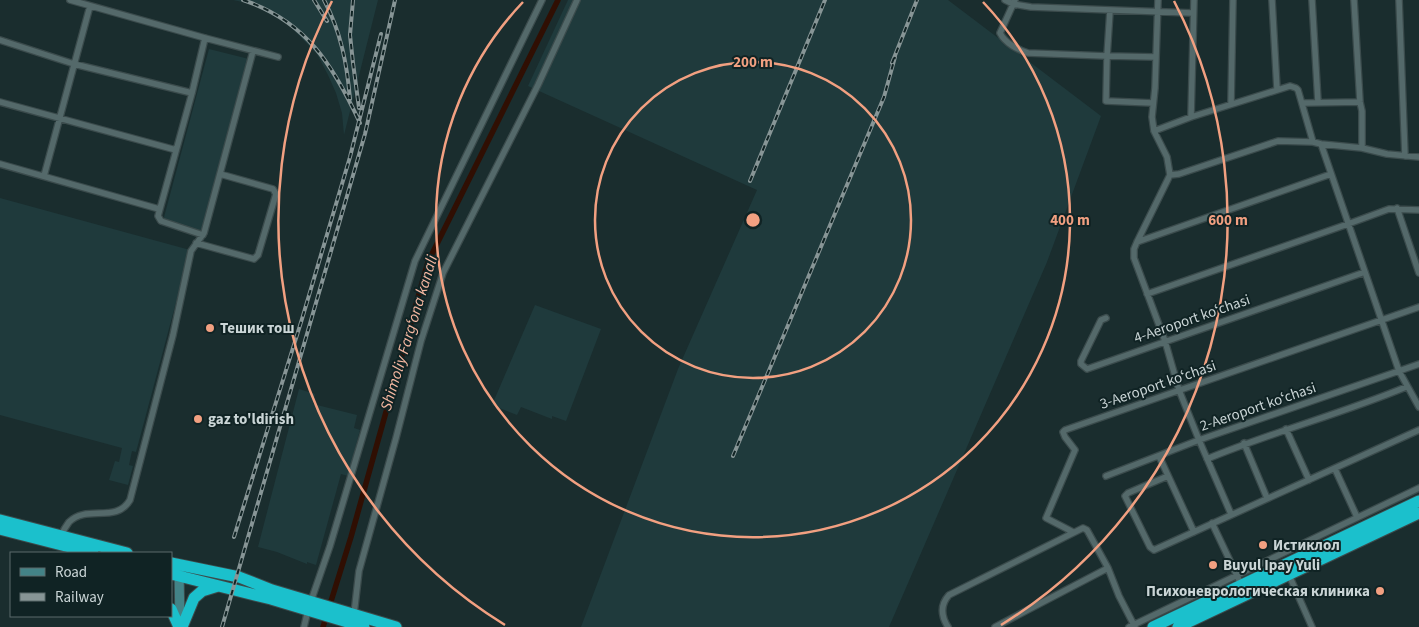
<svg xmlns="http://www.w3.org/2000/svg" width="1419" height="627" viewBox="0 0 1419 627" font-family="'Source Sans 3',sans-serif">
<rect width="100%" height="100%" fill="#1a2d2e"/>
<path fill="#1f3a3c" d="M233,0H378L344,135L342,113L336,93L328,75L317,54L288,24L252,4Z
M568,0H948L1101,116L1047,262L889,627H581L678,369L757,190L528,86Z
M209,49L249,59L202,232L163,221Z
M0,198L190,250L136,452L132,451L129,465L133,466L128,485L109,480L115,461L119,462L122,448L0,415Z
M535,305L601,329L566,421L552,416V419L521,407L517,415L492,405Z
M299,389L315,394L313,404L357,415L354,428L360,430L348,476L341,474L316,565L307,562V564L277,552L258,547Z"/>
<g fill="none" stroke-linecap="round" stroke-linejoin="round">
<path stroke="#300f03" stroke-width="5.5" d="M323,627L351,537L428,262L558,0"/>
<g stroke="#3b4b4c" stroke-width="8">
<path id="street" d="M70,0L205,38L278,57
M1005,0L1013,4L1031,7L1193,13
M1015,0L1000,33C1005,43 1018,50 1028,53L1107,56L1106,101L1153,103
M1158,0L1155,88L1152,117L1154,131L1167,157L1170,175L1137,242L1134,249V258L1165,341L1179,390L1199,440L1231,514
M1272,0L1277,89
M1312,0L1318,102
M1354,0L1360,102L1362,111V148
M1399,0L1405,156
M1110,11L1107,56L1156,57
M0,40L74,64L192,93
M0,102L176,150
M1302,103L1360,102
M1231,104L1233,0
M1191,117L1194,0
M1154,131L1191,117L1290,86L1296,88L1298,90L1313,142
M1321,144L1399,371L1419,407
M0,164L159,209
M1170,175L1179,174L1278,141L1313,142L1321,144L1362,148L1387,154L1419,157
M44,176L90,6
M1397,208L1419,273
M203,235L161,221L158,216L192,93L205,38
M1137,242L1331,174
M196,243L254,259L258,255L276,194L273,189L220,174
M1147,294L1348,224L1389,209L1419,210
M1106,318L1101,320L1081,361V364L1087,369L1365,272
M1286,429L1309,480
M1244,443L1267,498
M1159,456L1194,532
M1207,459C1272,432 1341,414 1406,387
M1335,469L1357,517
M1106,476L1199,440L1419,364
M1168,476L1128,493L1125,496L1150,547L1154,550L1419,430
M1212,523L1241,584
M1073,532L1046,518L1075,450L1065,437L1063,432L1065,430L1419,307
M61,536C63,531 66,526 69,522C87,504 116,524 130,500L173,335L191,251L204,233L253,51
M1289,575L1312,627
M311,601L330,546L415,261L542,0
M354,614L359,571L396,438L421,341L443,273L538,85L577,0
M304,627L308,610
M948,627C941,616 940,605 949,595L1083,528L1087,530L1108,568L1119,596L1135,627
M995,627L1108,568
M1129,627L1419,488"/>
</g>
<g stroke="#3b4b4c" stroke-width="11">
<path id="secondary" d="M179,570L180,625"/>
</g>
<g stroke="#3b4b4c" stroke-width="13">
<path id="highway" d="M0,520L127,553
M0,529L93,553
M171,563L239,577L272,590L396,627
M171,574L271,599L364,627
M171,609L179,627
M182,627L194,598L202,591L218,586
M1153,627L1419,501
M1178,627L1419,513"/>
</g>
<use href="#street" stroke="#54696a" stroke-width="5.5"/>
<use href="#secondary" stroke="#438387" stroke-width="9"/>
<use href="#highway" stroke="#1bc0cc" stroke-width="11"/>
<g stroke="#879596" stroke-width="4">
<path id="rail" d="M243,0C306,21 333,65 360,123
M314,0L327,21
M324,0C341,32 347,64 350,99
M353,0L350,35L353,63
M353,63L359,108
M892,63L917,0
M750,181L825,0
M733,456L884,97L895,57
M234,537L302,319L350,157L381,34
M222,627L365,134L395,0"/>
</g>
<use href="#rail" stroke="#102324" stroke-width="2" stroke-dasharray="5.5" stroke-linecap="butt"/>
</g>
<g fill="none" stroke="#f2a081" stroke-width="2.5">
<circle cx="753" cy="220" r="158"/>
<path d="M983 2A317 317 0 1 1 523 2"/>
<path d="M505 625A475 475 0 0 1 332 1M1174 1A475 475 0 0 1 1001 625"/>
</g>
<g fill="#f2a081" stroke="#102324" stroke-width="2">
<circle cx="210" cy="328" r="5"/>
<circle cx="198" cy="419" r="5"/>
<circle cx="1263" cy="545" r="5"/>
<circle cx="1213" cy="565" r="5"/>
<circle cx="1380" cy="591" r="5"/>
</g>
<g text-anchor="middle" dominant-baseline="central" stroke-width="4" stroke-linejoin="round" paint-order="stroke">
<g font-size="15" fill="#cad5d6" stroke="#102324">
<text transform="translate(1192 319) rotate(-19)">4-Aeroport koʻchasi</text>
<text transform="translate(1158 385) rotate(-19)">3-Aeroport koʻchasi</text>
<text transform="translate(1258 407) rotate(-19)">2-Aeroport koʻchasi</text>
</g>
<g font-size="15" font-weight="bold" fill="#cad5d6" stroke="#102324" text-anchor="start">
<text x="220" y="328">Тешик тош</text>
<text x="208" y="419">gaz to'ldirish</text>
<text x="1273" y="545">Истиклол</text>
<text x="1223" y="565">Buyul Ipay Yuli</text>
<text x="1370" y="591" text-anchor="end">Психоневрологическая клиника</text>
</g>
<g font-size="16" font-style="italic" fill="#f6b9a2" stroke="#102324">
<text transform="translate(409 333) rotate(-73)">Shimoliy Fargʻona kanali</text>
</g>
</g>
<circle cx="753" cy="220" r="8" fill="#f2a081" stroke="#102324" stroke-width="2.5"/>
<g font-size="15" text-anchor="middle" font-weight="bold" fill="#f2a081" stroke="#102324" stroke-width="4" stroke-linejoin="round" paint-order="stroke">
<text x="753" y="67">200 m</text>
<text x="1070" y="225">400 m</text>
<text x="1228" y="225">600 m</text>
</g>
<rect x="10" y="552" width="162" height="65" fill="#102324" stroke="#5a6a6b"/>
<rect x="20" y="568" width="25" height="8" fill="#438387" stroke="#5a6a6b"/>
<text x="55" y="577" font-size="15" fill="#cad5d6">Road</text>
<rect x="20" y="593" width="25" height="8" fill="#879596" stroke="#5a6a6b"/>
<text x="55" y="602" font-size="15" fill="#cad5d6">Railway</text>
</svg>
